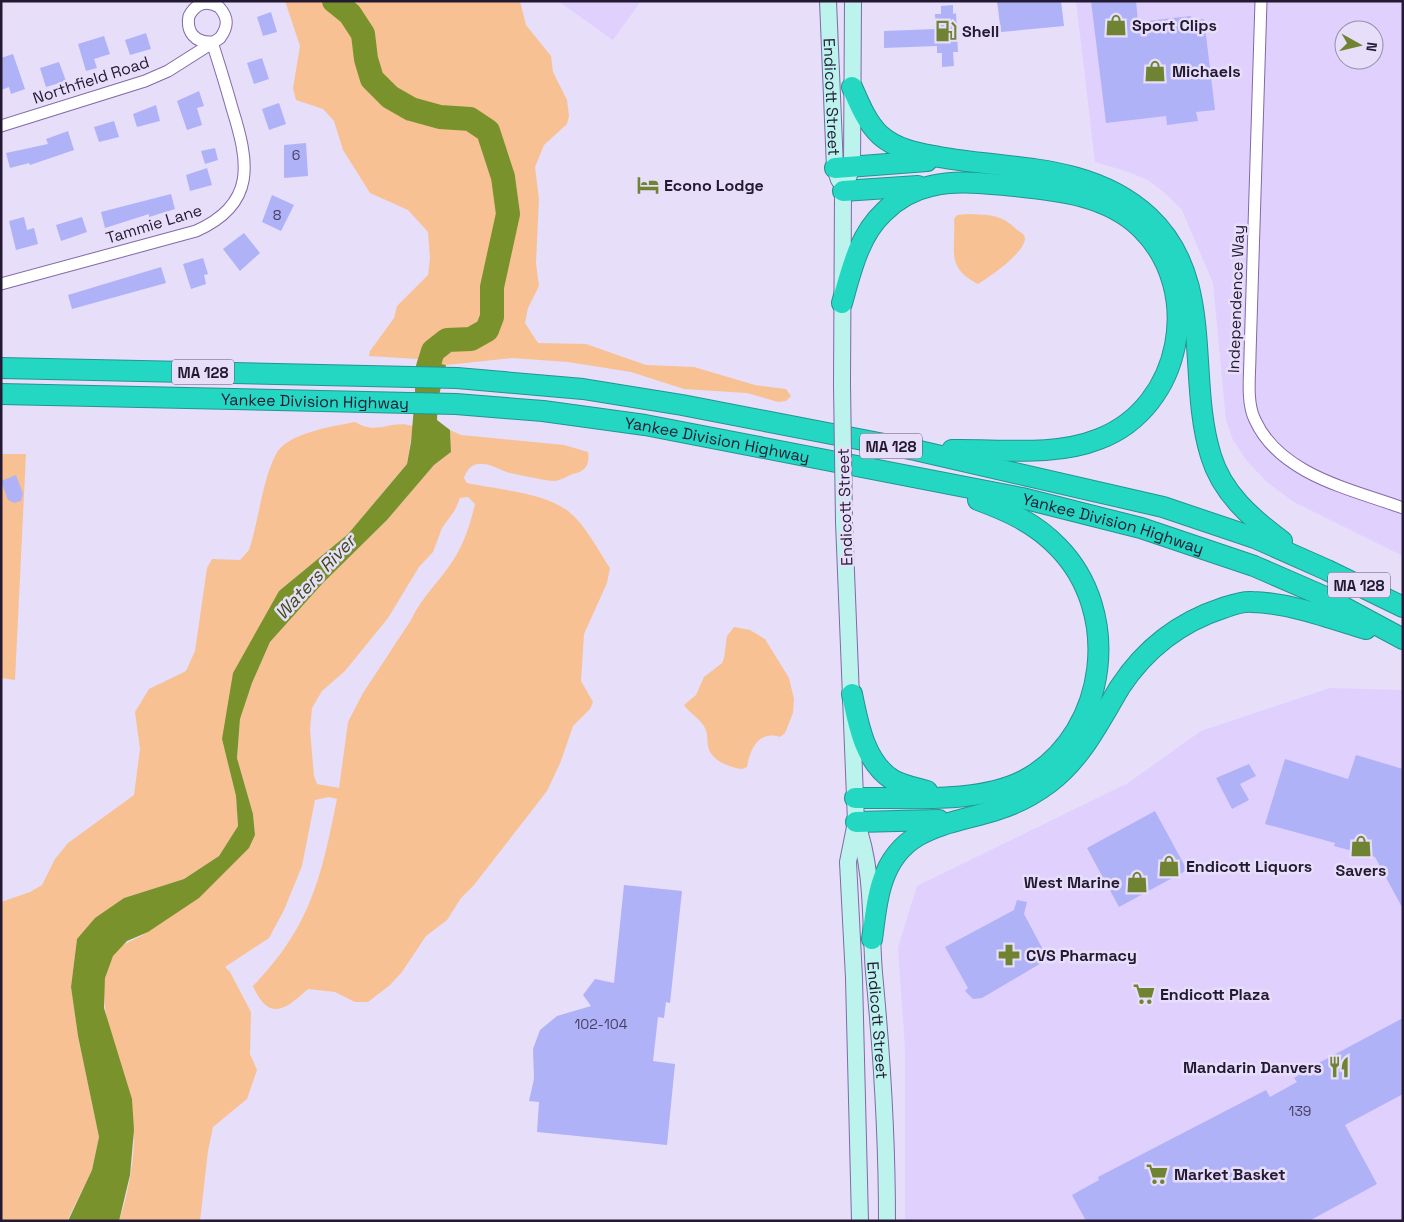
<svg xmlns="http://www.w3.org/2000/svg" width="1404" height="1222" viewBox="0 0 1404 1222" font-family="'Space Grotesk',sans-serif">
<rect width="100%" height="100%" fill="#e7def9"/>
<path fill="#e0d0fd" fill-rule="evenodd" d="M558,1H641L613,40Z
M1076,1H1403V556L1294,502L1267,482L1247,461L1233,440L1226,420L1213,283L1182,210L1166,194L1148,180L1126,171L1095,162ZM1344,30H1374V60H1344Z
M1330,688L1403,690V1221H905V1047L898,948L917,886L1128,783L1201,731Z"/>
<path fill="#f8c193" fill-rule="evenodd" d="M285,1H520L526,25L551,56L553,72L567,100L569,116L567,124L544,145L535,167L539,199L536,263L539,286L528,308L525,323L538,343L586,344L646,365L694,367L755,385L786,389L791,396L786,401L778,402L747,393L684,389L631,372L568,362L512,358L446,365L417,359L369,356L370,351L394,318L397,306L428,275L430,259L428,232L408,210L370,193L343,150L334,121L323,109L296,100L293,88L300,46Z
M969,214C989,215 1000,214 1015,228C1019,232 1025,233 1025,239C1024,253 990,277 978,284C945,267 956,251 954,219L957,215Z
M355,422C378,436 390,419 413,426L407,464L389,485L348,534L279,591L222,739L236,796L238,826L219,856L184,879L124,898L77,939L71,987L78,1036L99,1137L92,1170L67,1221H1V902L30,892L42,885L55,859L68,843L134,795L140,749L135,712L149,689L186,671L195,651L207,568L212,559L240,560L249,550C259,520 262,481 276,454C287,433 334,426 355,422Z
M450,430L461,435L564,445L588,452C590,464 586,471 573,474C567,476 562,480 555,481C553,482 514,474 510,473C500,470 490,463 480,464C471,464 467,470 464,478L467,483C495,489 545,493 568,511C586,525 597,549 610,568L607,583L584,634L581,681L593,702L590,709L573,726L561,761L547,791L474,885L461,898L447,920L426,936L402,972L390,985L368,1002H355L335,992L308,989C285,1010 269,1022 253,986C311,926 321,878 337,799L329,797L315,800L302,866L284,910L269,938L225,967L230,972L251,1012L250,1054L257,1070L247,1099L213,1127L208,1151L200,1221H119C127,1200 137,1149 133,1128C126,1084 87,993 113,955C123,941 138,940 150,930C184,904 216,875 249,848L255,835L253,814L237,758L240,719L252,683L270,642L323,583L387,520L434,465L451,452ZM468,497L475,504C470,525 464,544 452,562C439,582 421,598 411,620L363,693L348,722L339,788L317,784L314,776L310,730L312,708L322,691L345,671L388,618L419,567L433,552L442,528L455,510L460,498Z
M1,454H26L15,680L1,678Z
M734,627L750,630L765,639L789,678L794,699L793,713L785,733L780,737C758,730 750,750 747,767L742,769C730,768 710,760 708,746C707,740 708,734 705,728C700,718 690,714 684,705L696,695L704,677L722,663L724,658L727,636Z"/>
<path fill="#7a922c" d="M418,359L446,365L438,400L437,420L450,430L451,452L434,465L387,520L323,583L270,642L252,683L240,719L237,758L253,814L255,835L249,848L199,898L148,932L127,941L113,956L105,978L104,1008L132,1099L134,1130L130,1175L119,1221H68L92,1170L99,1137L78,1036L71,987L77,939L95,918L124,898L184,879L219,856L238,826L236,796L222,739L233,673L279,591L348,534L407,464L411,442Z"/>
<g fill="none" stroke-linecap="round" stroke-linejoin="round">
<path stroke="#7a922c" stroke-width="24" d="M334,1L350,14L363,34L366,59L372,79L390,97L411,109L440,117L470,119L488,131L503,177L508,214L492,287V317L487,330L471,339L447,340L433,351L428,367L427,393"/>
</g>
<path fill="#afb2f7" d="M997,1H1061L1064,26L1001,32Z
M1091,1H1136L1138,22L1191,16L1192,21L1204,19L1215,110L1196,112L1198,121L1167,125L1166,116L1106,123Z
M953,5V14L956,13L958,52H953L954,66L942,67V53H937V46L884,48V31L936,29L935,14H941V6Z
M271,12L277,32L263,36L257,17Z
M146,33L151,49L130,55L125,40Z
M104,36L110,54L94,59L97,68L86,71L78,44Z
M13,54L25,89L11,94L9,87L1,90V58Z
M262,58L269,79L254,84L247,63Z
M59,62L66,81L46,87L40,68Z
M199,91L204,106L197,108L202,125L187,130L177,101Z
M279,103L286,124L269,130L262,109Z
M156,105L160,121L137,127L133,114Z
M114,121L119,137L99,142L94,127Z
M68,131L74,150L30,165L29,163L10,168L6,153L48,144L46,139Z
M306,143L308,176L284,178V145Z
M215,148L218,160L205,164L201,151Z
M207,168L212,185L190,191L186,175Z
M171,194L175,209L149,217V214L105,228L101,212Z
M272,195L294,205L281,231L262,222Z
M24,217L27,230L34,228L38,244L16,250L9,221Z
M82,217L87,232L61,241L56,225Z
M244,233L260,253L240,271L223,249Z
M203,258L208,274L204,275L206,284L191,289L183,264Z
M161,267L166,283L72,309L68,295Z
M16,475L23,494L21,501L14,503L8,500L1,481Z
M1356,755L1403,769V909L1375,857L1334,846L1335,843L1265,824L1285,759L1348,779Z
M1249,764L1256,776L1240,784L1249,800L1232,809L1216,778Z
M1155,811L1187,870L1119,907L1087,848Z
M624,885L682,891L670,1003L666,1002L664,1018L658,1017L653,1061L675,1064L667,1145L537,1132L539,1102L529,1101L534,1079L533,1049L540,1030L557,1016L591,1006L583,995L595,979L614,983Z
M1017,900L1027,902L1024,914L1048,959L982,998L973,999L965,991L968,988L945,947L1014,910Z
M1403,1018V1094L1345,1125L1377,1184L1309,1221H1086L1072,1195L1099,1180L1098,1177L1266,1090L1270,1097L1297,1082L1294,1078L1313,1066Z"/>
<g fill="none" stroke-linecap="round" stroke-linejoin="round">
<g stroke="#8269a7" stroke-width="13">
<path id="street" d="M1261,1L1250,355C1250,375 1246,402 1255,420C1280,475 1351,489 1403,508
M1,126L145,81L168,71L220,38C228,27 229,18 219,7C206,0 196,3 189,16C186,32 195,43 212,42
M1,284L196,231C257,204 249,162 232,108C226,86 219,64 212,42"/>
</g>
<g stroke="#8269a7" stroke-width="18">
<g id="secondary">
<path id="s1" d="M828,1L835,168L839,180"/>
<path d="M842,384L843,191L852,167L853,1"/>
<path d="M844,522L856,822L848,862L854,978L860,1221"/>
<path id="s2" d="M856,822C874,870 870,923 874,973C882,1056 887,1138 887,1221"/>
</g>
</g>
<g stroke="#239490" stroke-width="22">
<g id="highway">
<path d="M852,87C859,103 867,123 880,135C897,150 918,153 939,157C1012,170 1091,163 1149,217C1216,280 1186,376 1211,456C1222,493 1252,519 1282,541"/>
<path d="M835,168L927,161"/>
<path d="M843,191L918,186"/>
<path d="M842,303C851,271 859,235 884,212C897,199 913,190 931,186C955,180 981,183 1005,185C1052,190 1105,193 1141,228C1204,290 1183,407 1099,439C1054,457 999,449 952,450"/>
<path d="M1,368L457,378L583,389L682,405L915,450L1163,507L1255,538L1327,570L1403,607"/>
<path id="s3" d="M1,394L456,404L543,411L645,425L1022,498L1141,528L1254,566L1323,596L1403,639"/>
<path d="M852,694C858,724 865,763 893,780C904,786 916,788 927,791"/>
<path d="M855,798C907,797 984,805 1030,777C1108,730 1122,612 1058,547C1035,523 1008,511 978,500"/>
<path d="M856,822L939,820"/>
<path d="M872,939C875,919 876,899 883,880C902,824 952,825 999,809C1018,803 1033,795 1049,783C1082,758 1099,722 1120,687C1145,649 1180,622 1223,608C1232,605 1242,601 1252,602C1290,603 1330,618 1366,629"/>
</g>
</g>
<use href="#street" stroke="#fff" stroke-width="11"/>
<use href="#secondary" stroke="#bdf3ed" stroke-width="16"/>
<use href="#highway" stroke="#23d7c2" stroke-width="20"/>
<g stroke="#8269a7" stroke-width="18" stroke-linecap="butt">
<path id="secondary-bridge" d="M842,384L844,522"/>
</g>
<use href="#secondary-bridge" stroke="#bdf3ed" stroke-width="16"/>
</g>
<defs>
<g id="shop-bare" transform="scale(1.725)"><path d="M-5-2.5h2.3a2.7 3.5 0 0 1 5.4 0H5L5.5 6h-11ZM-1.5-2.5h3a1.5 2.3 0 0 0-3 0Z" fill="#6f8333" stroke="#e7def9" stroke-width="2.5" paint-order="stroke"/></g>
<g id="fuel-bare" transform="scale(1.725)"><path d="M-5.5-6h7V0h2V4h1.3V-2.5L3-4.5l.8-.8L6-3V5H2.5V1h-1V6h-7ZM-4.2-4.7v3.2H.2V-4.7Z" fill="#6f8333" stroke="#e7def9" stroke-width="2.5" paint-order="stroke"/></g>
<g id="hotel-bare" transform="scale(1.725)"><path d="M-6-4.5h1.5V1H6V5H4.5V3h-9V5H-6ZM-4 0a1.8 1.8 0 1 1 3.6 0ZM.5 0V-2.5h3Q6-2.5 6 0Z" fill="#6f8333" stroke="#e7def9" stroke-width="2.5" paint-order="stroke"/></g>
<g id="pharmacy-bare" transform="scale(1.725)"><path d="M-2-6h4v4h4v4h-4v4h-4v-4h-4v-4h4Z" fill="#6f8333" stroke="#e7def9" stroke-width="2.5" paint-order="stroke"/></g>
<g id="supermarket-bare" transform="scale(1.725)"><path d="M-6-5.5h2.5l.6 2H6L4.5 2H-2.5L-4.4-4H-6ZM-1.5 3.2a1.3 1.3 0 1 0 .1 0ZM3 3.2a1.3 1.3 0 1 0 .1 0Z" fill="#6f8333" stroke="#e7def9" stroke-width="2.5" paint-order="stroke"/></g>
<g id="restaurant-bare" transform="scale(1.725)"><path d="M-5-6h1v4h1v-4h1v4h1v-4h1v5L-1.5 .5V6h-2V.5L-5-1ZM5-6V6H3V1.5H1.5Q1.5-4 5-6Z" fill="#6f8333" stroke="#e7def9" stroke-width="2.5" paint-order="stroke"/></g>
</defs>
<g fill-rule="evenodd">
<use href="#shop-bare" x="1116" y="25"/>
<use href="#fuel-bare" x="946" y="31"/>
<use href="#shop-bare" x="1155" y="71"/>
<use href="#hotel-bare" x="648" y="185"/>
<use href="#shop-bare" x="1361" y="846"/>
<use href="#shop-bare" x="1169" y="866"/>
<use href="#shop-bare" x="1137" y="882"/>
<use href="#pharmacy-bare" x="1009" y="955"/>
<use href="#supermarket-bare" x="1144" y="994"/>
<use href="#restaurant-bare" x="1339" y="1067"/>
<use href="#supermarket-bare" x="1157" y="1174"/>
</g>
<g text-anchor="middle" dominant-baseline="central" stroke-width="5" stroke-linejoin="round" paint-order="stroke">
<g font-size="14" fill="#473f64">
<text x="296" y="155">6</text>
<text x="277" y="215">8</text>
<text x="601" y="1024">102-104</text>
<text x="1300" y="1111">139</text>
</g>
<g fill="#e7def9" stroke="#5e546e" stroke-width="1">
<rect x="172" y="359.5" width="62" height="25" rx="4"/>
<rect x="860" y="433.5" width="62" height="25" rx="4"/>
<rect x="1328" y="572.5" width="62" height="25" rx="4"/>
</g>
<g font-size="15" font-weight="bold" fill="#241933">
<text x="203" y="372">MA 128</text>
<text x="891" y="446">MA 128</text>
<text x="1359" y="585">MA 128</text>
</g>
<g font-size="16" font-weight="bold" fill="#241933" stroke="#e7def9" text-anchor="start">
<text x="1132" y="25">Sport Clips</text>
<text x="962" y="31">Shell</text>
<text x="1172" y="71">Michaels</text>
<text x="664" y="185">Econo Lodge</text>
<text x="1186" y="866">Endicott Liquors</text>
<text x="1361" y="870" text-anchor="middle">Savers</text>
<text x="1120" y="882" text-anchor="end">West Marine</text>
<text x="1026" y="955">CVS Pharmacy</text>
<text x="1160" y="994">Endicott Plaza</text>
<text x="1322" y="1067" text-anchor="end">Mandarin Danvers</text>
<text x="1174" y="1174">Market Basket</text>
</g>
<g font-size="16" fill="#241933" stroke="#e7def9">
<text transform="translate(91 80) rotate(-18)">Northfield Road</text>
<text stroke="none"><textPath href="#s1" startOffset="96">Endicott Street</textPath></text>
<text transform="translate(154 224) rotate(-17)">Tammie Lane</text>
<text transform="translate(1236 299) rotate(-88)">Independence Way</text>
<text stroke="none"><textPath href="#s3" startOffset="314">Yankee Division Highway</textPath></text>
<text stroke="none"><textPath href="#s3" startOffset="719">Yankee Division Highway</textPath></text>
<text transform="translate(845 507) rotate(-92)">Endicott Street</text>
<text stroke="none"><textPath href="#s3" startOffset="1124">Yankee Division Highway</textPath></text>
<text stroke="none"><textPath href="#s2" startOffset="200">Endicott Street</textPath></text>
</g>
<g font-size="18" font-style="italic" fill="#3e4b16" stroke="#e7def9">
<text transform="translate(315 577) rotate(-47)">Waters River</text>
</g>
</g>
<rect width="1404" height="1222" fill="none" stroke="#241933" stroke-width="5"/>
<g transform="translate(1359 45) rotate(98)"><circle r="24" fill="#e7def9" stroke="#998faa"/>
<path d="M0-4L9 19L0 12L-9 19Z" fill="#6f8333"/>
<text y="-8" font-size="14" font-weight="bold" text-anchor="middle" fill="#241933">N</text>
</g>
</svg>
